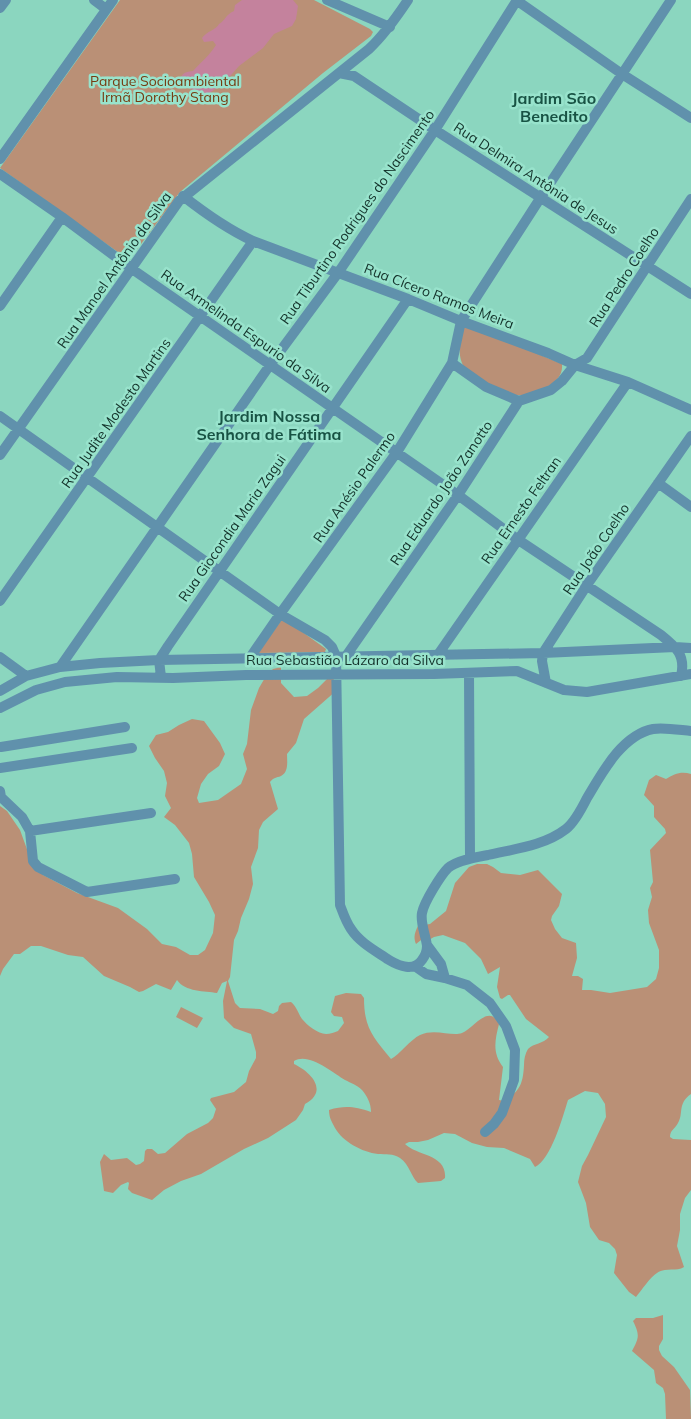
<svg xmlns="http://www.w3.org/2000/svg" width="691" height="1419" viewBox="0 0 691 1419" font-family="Mulish,sans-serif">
<rect width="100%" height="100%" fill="#8bd6bf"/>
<path fill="#ba9076" d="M120,0H314L370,29L373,32L371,36L323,73L180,192L129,260L0,168Z
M468,325L562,364C564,384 538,392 523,395C515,396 503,393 496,389C485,384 474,374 464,367C456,354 461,340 464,327Z
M283,618L326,649L325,652L258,653Z
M281,667V683L294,697L307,696L318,688L332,674L337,690L304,719L296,743L287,754C287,761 289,772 281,776C276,778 274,777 270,782L278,809L263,822L259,830L258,848L251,867L253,884L249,899L241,918L238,931L234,940L230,977L228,981L235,1003L240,1008L260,1009L273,1014L278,1011L279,1006L282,1003L291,1002C297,1007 298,1013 302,1019C307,1025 318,1034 326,1034C330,1034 335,1032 338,1031L344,1023L342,1017L334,1016L331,1012L335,996L346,993L361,994L364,998C364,1028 373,1037 391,1059C399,1055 411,1039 420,1035C435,1028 452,1037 462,1033C474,1028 489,1003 499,1024C495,1040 492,1053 503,1067L499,1100L504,1101C520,1091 523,1084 524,1065C524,1059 525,1054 528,1049C534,1043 543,1044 549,1037L526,1019L510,995H508L502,999L500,998L497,987L500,967L488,974L481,959L465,943L443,935L434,937L427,941L421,940L416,944C413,937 415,932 418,926L430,924L446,911L455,883L469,867L477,864H487L493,867L501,873L520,875L538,870L562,894L559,906L552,916L551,920L555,929L562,938L576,943L577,958L572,976H578L583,979L582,990H591L610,993L647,987L656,979L659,968V950L649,923L648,910L652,897L650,888L653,882L650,850L666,833L665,829L654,817V806L644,795L649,780L656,775L666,779C674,774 681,771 691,774V1094C677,1104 684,1113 678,1123C675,1129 670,1130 670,1137L673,1139L691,1140V1190L685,1198L680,1214V1230L677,1246L684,1267C676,1272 665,1267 657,1273C651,1276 641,1291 636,1297L629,1292L614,1273L617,1255L615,1249L609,1243L599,1240L590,1227L586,1203L578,1182L582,1166L588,1155L606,1117L605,1104L598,1093L585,1091L568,1100C563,1116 551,1160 535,1167L530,1159L504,1148L487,1147L472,1143L455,1134L444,1133L428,1140L418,1142H409L405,1144C417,1156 447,1154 445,1178L441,1181L418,1183C411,1177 410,1165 400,1158C393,1153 386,1155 378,1154C362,1152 343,1142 335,1128C332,1122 329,1118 329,1110C346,1105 355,1107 371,1112C371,1103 367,1096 362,1090C357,1085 351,1083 345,1080C333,1073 309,1052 294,1061V1064C311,1072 329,1091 305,1104L303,1110L296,1120L268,1138L244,1149L201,1174L181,1181L164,1190L152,1200L132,1193L128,1189L129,1183L128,1182L121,1185L113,1193L104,1191L100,1162L104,1154L111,1160L127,1158L136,1165L140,1164L144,1161L145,1151L147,1149H152L158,1154L165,1153L187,1134L208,1123L213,1118L216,1109L210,1100L211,1098L234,1092L246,1082L249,1071L256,1058V1052L251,1034L234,1028L224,1018L223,1001L227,981L222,983L217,993C205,991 185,992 177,980L171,990L156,984L143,991L139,992L130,987L104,976L83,957L68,955L41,946H31L20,954H14L3,969L0,976V806L7,811L20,830L32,863L43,875L77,893L118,908L147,929L162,944L176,947L190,955H198L205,950L213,933L215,915L209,902L194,877L192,854L189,843L175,825L164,817L171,808L165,796L167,783L164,771L155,758L149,746L156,735L168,732L179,725L192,719L204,721L220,743L225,754L219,766L208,774L201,784L197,798L199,803L218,800L241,784L247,769L243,754L247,744L251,710L259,688L266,676L273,669Z
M181,1007L203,1018L197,1028L176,1017Z
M663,1315V1339L659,1346V1350L662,1356L674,1367L690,1390L691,1419H666L665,1394L663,1388L656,1383L654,1370L632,1351C639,1338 640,1335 633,1321L636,1318H653Z"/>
<path fill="#c4829d" d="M242,0H293L298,6L296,19L292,26L274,34L263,48L239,66L224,83L208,94H200L181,83L180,79C183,72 186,72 193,71C201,62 210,55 216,45L213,41L204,42L202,38C207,31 216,30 219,24C226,20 225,15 234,11L235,5Z"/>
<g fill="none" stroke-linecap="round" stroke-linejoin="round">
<path stroke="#6091ac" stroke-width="10" d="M94,0L106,9
M327,0L390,27
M516,0L622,74L691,118
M0,8L6,0
M339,73L354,76L435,130L691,294
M0,159L113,0
M0,174L62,217L132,269L458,495L517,539L661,635C676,647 686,655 681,676
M183,196C206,214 227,229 253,241L408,299L461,321L548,353L575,365L628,382L691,410
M0,306L62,217
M452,363L486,387L519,401
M0,416L280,614L325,640L332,647L336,656L340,905C343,913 346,922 351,929C360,943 376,951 389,960C399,966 414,972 422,960C425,956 427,952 427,946C426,936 420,923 422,913C424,902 441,875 448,868C457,860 477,857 488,855C514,849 544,846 566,829C575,822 582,808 587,798C602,773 622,735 653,729C663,727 680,730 691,731
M0,455L179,201L369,49C384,35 396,18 408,0
M658,483L691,507
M0,601L253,241
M346,656L458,495L519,401L551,390L562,381L575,365L587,358L691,199
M437,656L628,382
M0,657L26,676
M249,659L280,614L397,452L452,363L461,321L541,197L671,0
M60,667L270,365L338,273L435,130L517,0
M469,673L470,858
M161,677L159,660L168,646L408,299
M546,683L542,661L543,653L587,585L691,436
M0,691L26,676L60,667L100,663L159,660L543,653L675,647L691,648
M0,708L36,690L65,682L117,677L173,678L246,675L434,674L517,671L564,690L587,692L691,674
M1,747L125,727
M0,768L132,748
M0,791L1,797L22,817L30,831L33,861L38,867L87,892L175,879
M30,831L151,813
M427,945L441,964L445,978
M416,967L426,974L445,978L467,985L490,1003L506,1026L515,1050L514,1080L502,1113L494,1124L485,1132"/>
</g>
<g text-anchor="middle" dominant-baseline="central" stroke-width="5" stroke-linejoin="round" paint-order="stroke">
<g font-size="14" fill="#753c12" stroke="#98e3cc">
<text x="165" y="81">Parque Socioambiental<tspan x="165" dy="16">Irmã Dorothy Stang</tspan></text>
</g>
<g font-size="14" fill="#13322a" stroke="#98e3cc">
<text transform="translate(536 178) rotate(33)">Rua Delmira Antônia de Jesus</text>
<text transform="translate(357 217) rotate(-55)">Rua Tiburtino Rodrigues do Nascimento</text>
<text transform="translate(114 270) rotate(-55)">Rua Manoel Antônio da Silva</text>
<text transform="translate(624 277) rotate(-57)">Rua Pedro Coelho</text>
<text transform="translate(439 296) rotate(21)">Rua Cícero Ramos Meira</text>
<text transform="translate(246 331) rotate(35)">Rua Armelinda Espurio da Silva</text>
<text transform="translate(116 413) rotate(-55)">Rua Judite Modesto Martins</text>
<text transform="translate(354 487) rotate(-55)">Rua Anésio Palermo</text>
<text transform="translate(441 493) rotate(-56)">Rua Eduardo João Zanotto</text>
<text transform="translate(521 510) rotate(-55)">Rua Ernesto Feltran</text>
<text transform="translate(232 528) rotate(-55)">Rua Giocondia Maria Zagui</text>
<text transform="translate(596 549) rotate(-56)">Rua João Coelho</text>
<text x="345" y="660">Rua Sebastião Lázaro da Silva</text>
</g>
<g font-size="16" font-weight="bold" fill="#185344" stroke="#98e3cc">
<text x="554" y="98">Jardim São<tspan x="554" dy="18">Benedito</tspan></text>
<text x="269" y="416">Jardim Nossa<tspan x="269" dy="18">Senhora de Fátima</tspan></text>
</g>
</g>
</svg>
